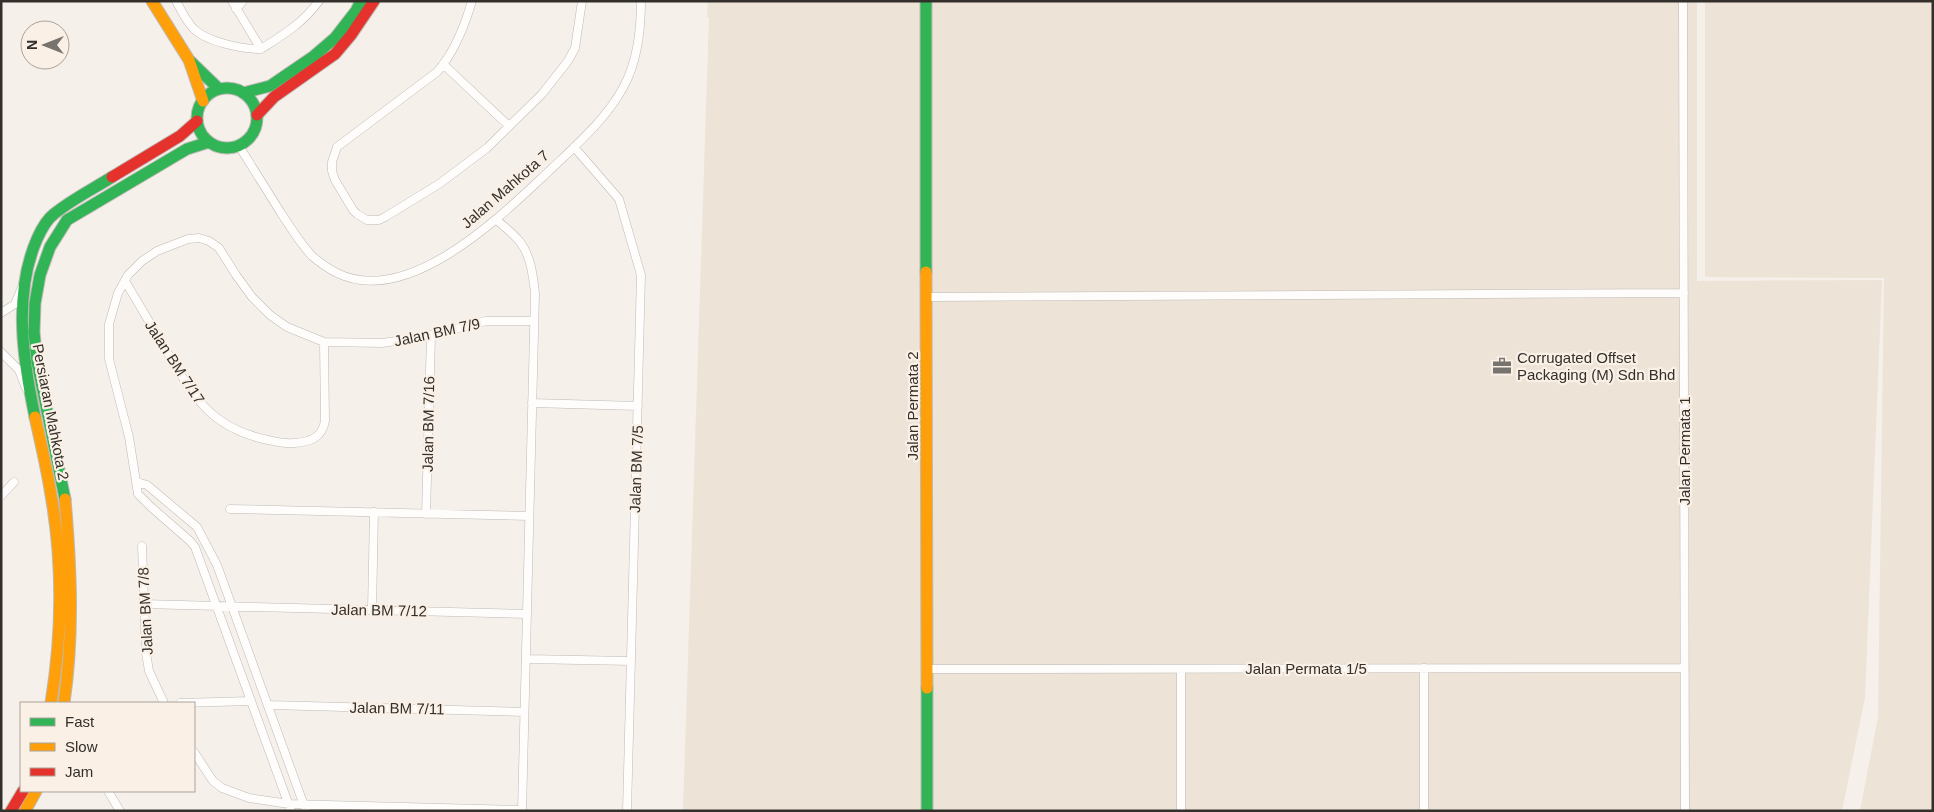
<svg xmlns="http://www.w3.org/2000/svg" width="1934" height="812" viewBox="0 0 1934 812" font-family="Helvetica,sans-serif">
<rect width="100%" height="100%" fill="#f6f0ea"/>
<path fill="#ede3d7" d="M708,1H1697V281L1882,280L1865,697L1842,811H683L709,17H707Z
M1705,1H1933V811H1860L1878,717L1884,278L1705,277Z"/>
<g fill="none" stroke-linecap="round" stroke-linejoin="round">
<g stroke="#bebab5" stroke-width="9">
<path id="street" d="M176,1C181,10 186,21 193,28C206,42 242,49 261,49
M232,1L261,49
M472,1C465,25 453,54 437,72L337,147L332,162V171L335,180L353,210L357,214L367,220H379L385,217L439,184L487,148L542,94L568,61L575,48L582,1
M1683,1L1685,811
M236,9L243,1
M261,49C283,35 303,23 319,1
M443,64L509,126
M239,146C253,168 267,191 281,213C291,228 300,243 312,256C319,262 329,269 337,273C408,308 501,216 547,173C575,146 606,120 624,86C638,60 641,30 641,1
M574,147L619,199L641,275L627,811
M497,220C504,227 514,234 520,242C531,256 533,276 535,293L522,811
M125,281C139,304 152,327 166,350C194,397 210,428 268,440C277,442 285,444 294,443C310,442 322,438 325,421L324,342
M927,297L1684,293
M1,313L15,304L22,287
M1,352L19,370L26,388
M532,403L638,406
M137,482L147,485L197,527L217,565L306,811
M1,496L14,482
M230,509L529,516
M426,514L431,335
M142,546L146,653L149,671L164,703
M143,604L527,614
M372,610L374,512
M526,659L631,661
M927,669L1684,668
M1181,669V811
M180,703L251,701
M269,705L524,712
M194,752L213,781L222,788L249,798L289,804L522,810
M108,791L120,811
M291,811L195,547L190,541L151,507L138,494L129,437L109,359V324L118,293L128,275L142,261L157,251L188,239L199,238L209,241L219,248L236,275L252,297L270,315L287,327L324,342L382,343L423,337L486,321H534
M1424,811V668"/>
</g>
<g stroke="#bebab5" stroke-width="13">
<path id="fast" d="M926,1V272
M190,61L219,89
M197 118a30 30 0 1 1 60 0a30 30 0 1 1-60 0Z
M243,93L270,86L314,56L335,38L356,11L361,1
M35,417C23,360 13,294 37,239C41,230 46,220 54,214C71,200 93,189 112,177
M65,499L37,362L34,332L35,303L40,275L50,247L67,220L187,149L209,142
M927,688V811"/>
</g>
<g stroke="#bebab5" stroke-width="13">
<path id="slow" d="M152,1L189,60L203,101
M926,272L927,688
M35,417C41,443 47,469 51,495C63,563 62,635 51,703
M64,703C74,635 71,568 65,499
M25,811L36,791"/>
</g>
<g stroke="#bebab5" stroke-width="13">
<path id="jam" d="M257,115L274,97L335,54L351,35L374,1
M112,177L180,136L197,121
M11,811L23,791"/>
</g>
<use href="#street" stroke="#fefdfc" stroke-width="8"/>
<use href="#fast" stroke="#30b455" stroke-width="11"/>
<use href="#slow" stroke="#ff9f0a" stroke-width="11"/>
<use href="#jam" stroke="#e5322d" stroke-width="11"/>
</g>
<defs>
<g id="office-bare" transform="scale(1.5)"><path d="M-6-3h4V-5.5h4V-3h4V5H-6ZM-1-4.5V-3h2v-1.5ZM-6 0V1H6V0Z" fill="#77736e" stroke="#faf0e6" stroke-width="2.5" paint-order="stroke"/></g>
</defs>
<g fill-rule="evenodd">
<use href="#office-bare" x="1502" y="366"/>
</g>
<g text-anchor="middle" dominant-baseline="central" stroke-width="4.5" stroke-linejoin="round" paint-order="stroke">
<g font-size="15" fill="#33302c" stroke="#faf0e6">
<text transform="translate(505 189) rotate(-41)">Jalan Mahkota 7</text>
<text transform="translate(437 332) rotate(-12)">Jalan BM 7/9</text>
<text transform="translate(175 362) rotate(57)">Jalan BM 7/17</text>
<text transform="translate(912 406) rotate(-90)">Jalan Permata 2</text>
<text transform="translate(51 412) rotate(79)">Persiaran Mahkota 2</text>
<text transform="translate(428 424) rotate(-89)">Jalan BM 7/16</text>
<text transform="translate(1684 451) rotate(-90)">Jalan Permata 1</text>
<text transform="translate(636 469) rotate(-88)">Jalan BM 7/5</text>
<text transform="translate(379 610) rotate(1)">Jalan BM 7/12</text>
<text transform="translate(145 611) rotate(-93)">Jalan BM 7/8</text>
<text x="1306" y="668">Jalan Permata 1/5</text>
<text transform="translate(397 708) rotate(1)">Jalan BM 7/11</text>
</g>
<g font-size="15" fill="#33302c" stroke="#faf0e6" text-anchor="start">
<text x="1517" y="357">Corrugated Offset<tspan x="1517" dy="17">Packaging (M) Sdn Bhd</tspan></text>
</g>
</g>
<rect width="1934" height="812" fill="none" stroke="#33302c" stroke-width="5"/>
<rect x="20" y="702" width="175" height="90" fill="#faf0e6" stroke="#aaa39c"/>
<rect x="30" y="718" width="25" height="8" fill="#30b455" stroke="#aaa39c"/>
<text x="65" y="727" font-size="15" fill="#33302c">Fast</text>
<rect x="30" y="743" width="25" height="8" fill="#ff9f0a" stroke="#aaa39c"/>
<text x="65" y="752" font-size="15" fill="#33302c">Slow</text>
<rect x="30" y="768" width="25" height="8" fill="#e5322d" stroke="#aaa39c"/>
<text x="65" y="777" font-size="15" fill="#33302c">Jam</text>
<g transform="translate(45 45) rotate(270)"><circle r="24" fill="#faf0e6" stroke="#aaa39c"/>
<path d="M0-4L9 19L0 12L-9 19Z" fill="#77736e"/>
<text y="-8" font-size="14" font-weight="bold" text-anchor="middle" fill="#33302c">N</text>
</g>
</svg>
